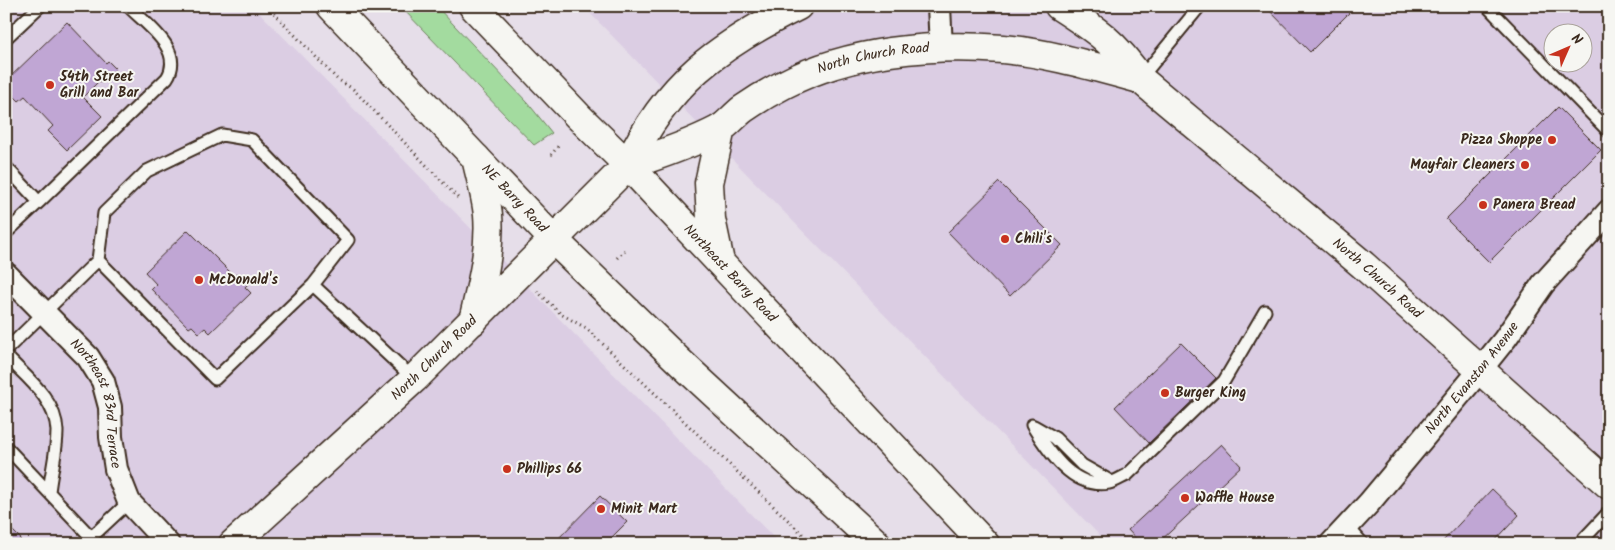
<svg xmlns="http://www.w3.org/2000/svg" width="1615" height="550" viewBox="0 0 1615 550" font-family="Kalam,sans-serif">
<rect width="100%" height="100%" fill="#e6dee9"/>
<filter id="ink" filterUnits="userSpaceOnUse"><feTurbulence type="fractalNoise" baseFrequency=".02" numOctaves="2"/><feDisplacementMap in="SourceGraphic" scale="10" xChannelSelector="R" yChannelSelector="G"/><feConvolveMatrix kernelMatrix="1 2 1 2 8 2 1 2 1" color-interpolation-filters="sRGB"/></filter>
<g filter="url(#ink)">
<path fill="#dbcde3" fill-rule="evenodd" d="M6,6H253L780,544H6Z
M583,6H1609V544H1108ZM1552,32H1582V62H1552Z"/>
<path fill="#a3db9f" stroke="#6f825e" d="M400,6H436L527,102L552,133L534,145Z"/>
<path fill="#c0a6d4" stroke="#3b2a1e" d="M1265,6H1356L1310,52Z
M67,22L106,63L108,61L116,69L102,83L99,81L83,97L102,116L67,150L48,131L53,126L25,96L19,101L6,88V81Z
M1558,107L1601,150L1489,262L1446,219Z
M999,182L1062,245L1010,296L948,232Z
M188,230L234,276L238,273L248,284L245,287L251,293L210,333L205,328L199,333L192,326L189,328L151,289L156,284L145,272Z
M1181,343L1216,378L1149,443L1115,407Z
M1221,444L1241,466L1157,544H1141L1128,530Z
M1492,489L1519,515L1492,544H1446L1443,541Z
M600,496L627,522L605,544H553Z
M6,524L21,539L16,544H6Z"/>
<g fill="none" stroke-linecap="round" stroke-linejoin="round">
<g stroke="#3b2a1e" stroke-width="15">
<path id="service" d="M1487,6L1609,132
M6,38L40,6
M1140,79L1200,6
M6,167L39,202L6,233
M39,202L167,78C185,50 146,24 128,6
M98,260L215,379L313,285
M6,350L98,260L104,213L147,171L222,135L252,140L348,240L313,285L414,379
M6,356C26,377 56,399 57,431C57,451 51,473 49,492
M1032,425C1048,451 1073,490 1109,483C1115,482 1122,477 1127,475L1224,381L1265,311
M1034,426L1055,438L1082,465L1112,482
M6,447L91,537
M1348,527L1363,544
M84,544L129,502
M1579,544L1609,512"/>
</g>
<g stroke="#3b2a1e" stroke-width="26">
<g id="minor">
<path d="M939,6L941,48"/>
<path id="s1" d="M6,274L88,357L103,381L110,407L111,437L116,469L129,502L168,544"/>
<path id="s2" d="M1331,544L1369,503L1481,369L1505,339L1543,284L1609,211"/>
</g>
</g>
<g stroke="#3b2a1e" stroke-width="31">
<g id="secondary">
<path id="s3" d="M1059,6C1095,29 1116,43 1140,79L1363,265L1609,485"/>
<path id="s4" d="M628,165C660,155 691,144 720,129C728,124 735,115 743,109C756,100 771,91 785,84C849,51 931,43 1003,49C1049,53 1095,67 1140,79"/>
<path id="s5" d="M233,544L414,379L628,165C666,83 719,45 798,6"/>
</g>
</g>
<g stroke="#3b2a1e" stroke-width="31">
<g id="trunk">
<path id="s6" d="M331,6L554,240L681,363L877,544"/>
<path id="s7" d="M473,6L578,116L628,165L985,544"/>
<path d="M720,262L711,219L709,183L721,128"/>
<path d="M473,321C481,286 491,251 488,215C486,196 480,176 476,158"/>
</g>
</g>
<path stroke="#3b2a1e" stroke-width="3" stroke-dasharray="1 4" stroke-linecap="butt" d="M267,6L337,79L353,89L458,198
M551,155L559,145
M617,258L627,248
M537,291L561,314L586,328L813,544"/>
<use href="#service" stroke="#f6f6f2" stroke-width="11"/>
<use href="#minor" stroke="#f6f6f2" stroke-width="22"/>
<use href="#secondary" stroke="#f6f6f2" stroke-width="28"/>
<use href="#trunk" stroke="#f6f6f2" stroke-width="28"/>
</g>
</g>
<g fill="#c8321e" stroke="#f6f6f2" stroke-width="2">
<circle cx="50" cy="85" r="5"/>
<circle cx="1552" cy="140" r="5"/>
<circle cx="1525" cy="165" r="5"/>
<circle cx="1483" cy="205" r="5"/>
<circle cx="1005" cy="239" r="5"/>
<circle cx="199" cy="280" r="5"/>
<circle cx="1165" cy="393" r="5"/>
<circle cx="507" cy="469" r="5"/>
<circle cx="1185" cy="498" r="5"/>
<circle cx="601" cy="509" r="5"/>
</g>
<g text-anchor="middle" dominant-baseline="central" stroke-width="4" stroke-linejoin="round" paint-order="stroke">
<g font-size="14" fill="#3b2a1e" stroke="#f6f6f2">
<text stroke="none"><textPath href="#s4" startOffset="271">North Church Road</textPath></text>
<text stroke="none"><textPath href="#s6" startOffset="266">NE Barry Road</textPath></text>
<text stroke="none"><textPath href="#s7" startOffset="371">Northeast Barry Road</textPath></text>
<text stroke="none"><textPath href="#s3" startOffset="420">North Church Road</textPath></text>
<text stroke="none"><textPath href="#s5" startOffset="274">North Church Road</textPath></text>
<text stroke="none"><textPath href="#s2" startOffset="218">North Evanston Avenue</textPath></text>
<text stroke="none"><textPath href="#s1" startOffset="164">Northeast 83rd Terrace</textPath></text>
</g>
<g font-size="14" font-weight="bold" fill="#3b2a1e" stroke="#f6f6f2" text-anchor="start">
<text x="60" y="77">54th Street<tspan x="60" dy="16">Grill and Bar</tspan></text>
<text x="1542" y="140" text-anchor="end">Pizza Shoppe</text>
<text x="1515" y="165" text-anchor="end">Mayfair Cleaners</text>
<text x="1493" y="205">Panera Bread</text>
<text x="1015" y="239">Chili's</text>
<text x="209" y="280">McDonald's</text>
<text x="1175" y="393">Burger King</text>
<text x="517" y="469">Phillips 66</text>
<text x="1195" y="498">Waffle House</text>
<text x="611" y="509">Minit Mart</text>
</g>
</g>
<rect width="1615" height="550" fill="none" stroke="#f6f6f2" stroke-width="25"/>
<rect x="12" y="12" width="1590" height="525" fill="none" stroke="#3b2a1e" stroke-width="2" filter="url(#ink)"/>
<g transform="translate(1568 48) rotate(45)"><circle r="24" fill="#f6f6f2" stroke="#aba49d"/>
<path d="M0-4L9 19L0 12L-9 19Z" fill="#c8321e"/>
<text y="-8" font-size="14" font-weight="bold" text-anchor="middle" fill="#3b2a1e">N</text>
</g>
</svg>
